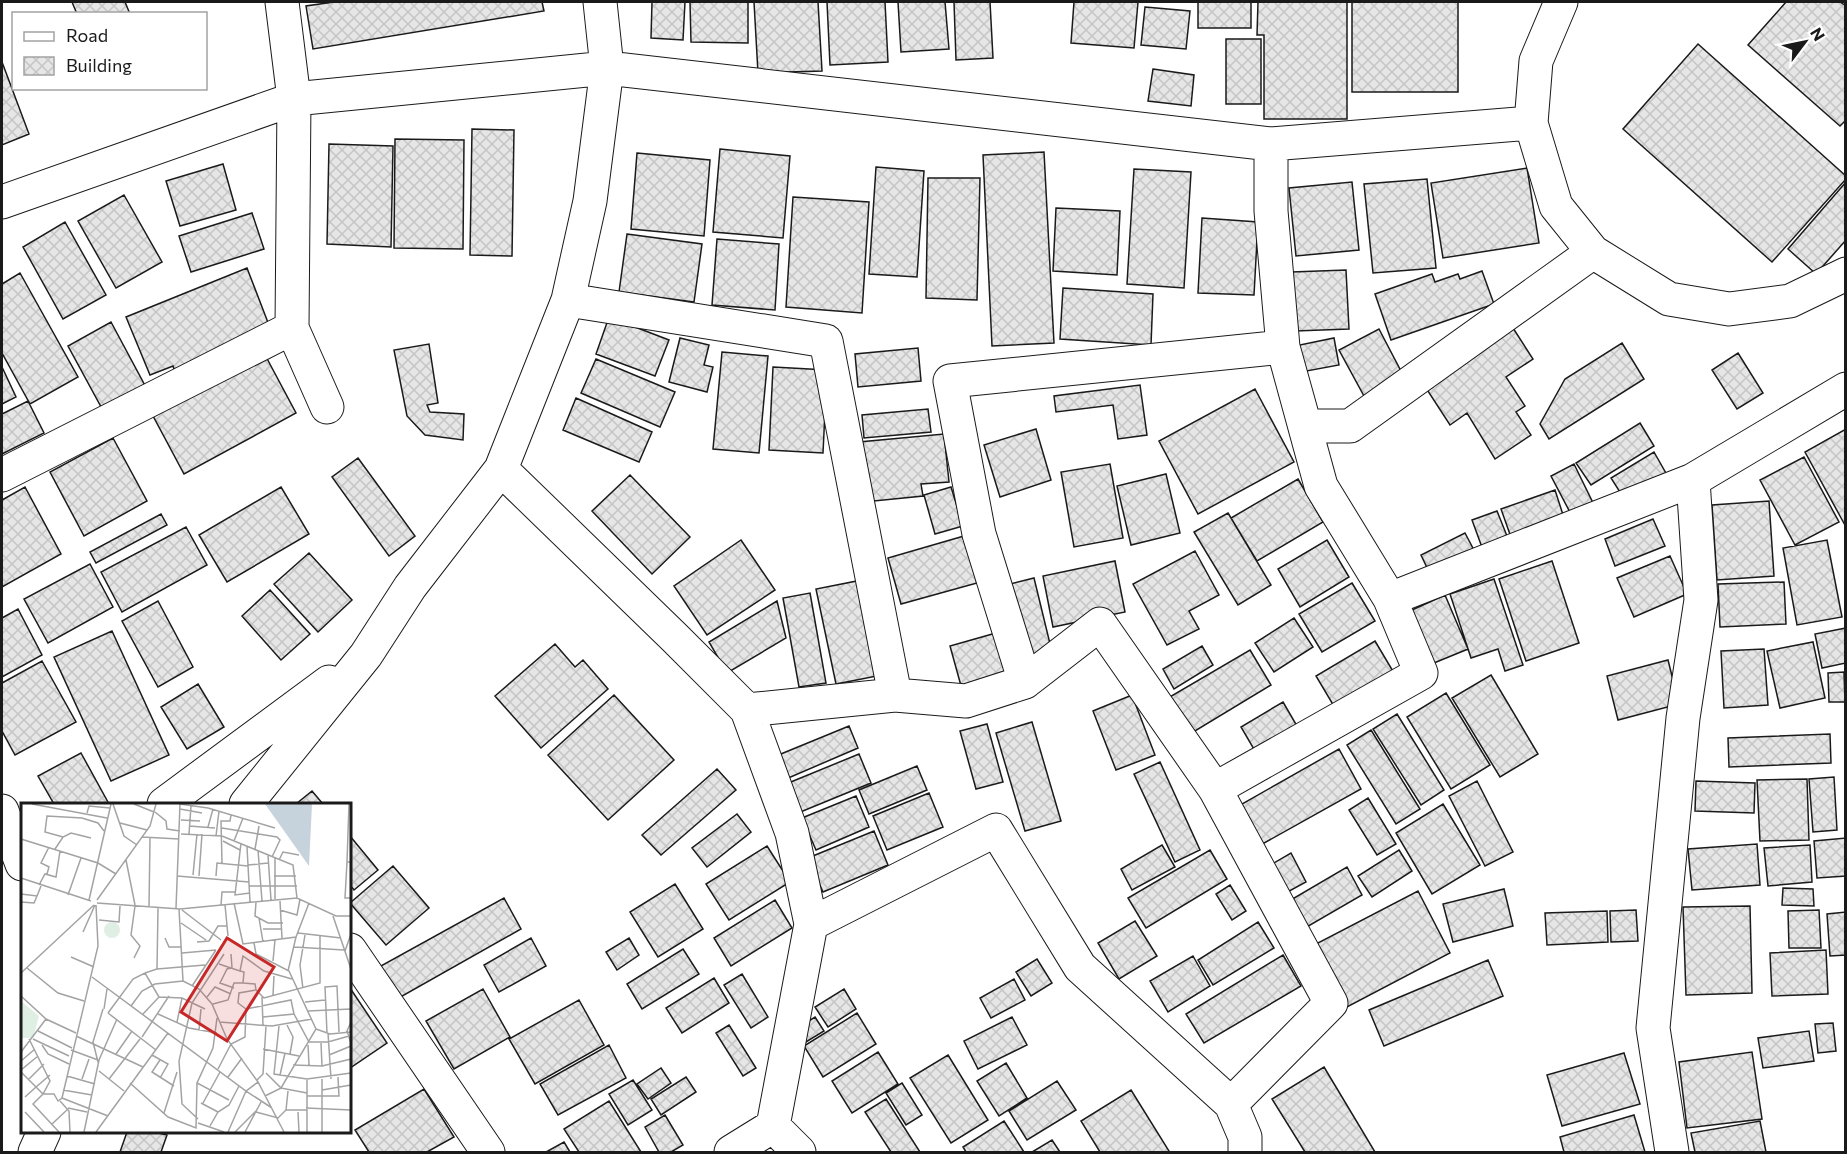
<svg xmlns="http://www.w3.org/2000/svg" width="1847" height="1154" viewBox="0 0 1847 1154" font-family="Commissioner,sans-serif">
<defs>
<pattern id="building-cross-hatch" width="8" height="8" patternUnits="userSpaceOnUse" patternTransform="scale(1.5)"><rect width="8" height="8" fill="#e6e6e6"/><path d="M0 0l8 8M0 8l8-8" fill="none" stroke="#c5c5c5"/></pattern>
</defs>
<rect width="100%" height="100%" fill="#fff"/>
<path fill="url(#building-cross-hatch)" stroke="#1a1a1a" stroke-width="1.5" d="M72,2H125L130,14H77Z
M334,2H542L544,11L313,49L306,6Z
M652,2H685L683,40L651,38Z
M690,2H748V43L691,42Z
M754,2H818L822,71L758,73Z
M827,2H885L888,62L830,65Z
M898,2H945L949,49L901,52Z
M954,2H990L993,58L956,60Z
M1074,2H1138L1134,48L1071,43Z
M1198,2H1251V28H1198Z
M1258,2H1347V119H1264V35H1257Z
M1352,2H1458V92H1352Z
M1786,2H1840L1846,6V120L1840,126L1748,45Z
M1145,7L1190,11L1186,49L1141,45Z
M1226,39H1261V104H1226Z
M1698,44L1846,176V179L1772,262L1623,129Z
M2,62L29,134L2,145Z
M1153,69L1194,75L1191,106L1148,101Z
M472,129L514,130L512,256L470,255Z
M395,139L464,140L463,249L394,248Z
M329,144L393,146L391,247L327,244Z
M720,149L790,156L783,238L713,232Z
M1044,152L1054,343L992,346L983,155Z
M637,153L710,160L704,236L631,229Z
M223,164L236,210L180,226L166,181Z
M876,167L924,171L917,277L869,274Z
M1527,168L1539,243L1443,258L1431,183Z
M1134,169L1191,172L1184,288L1127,284Z
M928,178H980L977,300L926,298Z
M1427,179L1436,268L1373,273L1364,184Z
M1352,182L1359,250L1296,256L1289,188Z
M1846,182V240L1816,274L1788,249Z
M124,195L162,262L116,288L78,221Z
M793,197L869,202L862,313L786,307Z
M1056,208L1120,211L1117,275L1053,271Z
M252,213L264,249L191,272L179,236Z
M1202,218L1258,222L1254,295L1198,293Z
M65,222L106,295L63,319L23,247Z
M627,234L702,244L694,302L619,292Z
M717,239L779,244L775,310L712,305Z
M247,268L272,333L175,372L173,366L150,375L126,317Z
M1346,270L1349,329L1295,331L1292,272Z
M1482,271L1494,304L1391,340L1375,294L1432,274L1435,282L1458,274L1460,279Z
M20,273L78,377L30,404L2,353V284Z
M1063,288L1153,294L1151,345L1060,339Z
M609,317L669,340L655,376L596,354Z
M111,322L149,393L106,416L68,346Z
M1513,328L1533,359L1506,377L1525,406L1516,412L1531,435L1495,459L1467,413L1450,425L1424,385Z
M1379,329L1403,375L1364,396L1339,350Z
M680,338L709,345L704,365L713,367L707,392L669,382Z
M1334,338L1339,365L1296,373L1290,347Z
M1622,343L1644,379L1549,439L1540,424L1565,379Z
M429,344L438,403L427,405L430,412L464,414L463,440L425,435L407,416L394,350Z
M918,348L921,381L858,387L855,354Z
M722,352L768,356L759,453L713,449Z
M264,353L296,413L184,474L152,414Z
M1738,353L1763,393L1737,409L1712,370Z
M596,359L675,392L660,427L581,393Z
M2,367L16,397L2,404Z
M773,367L827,370L823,453L769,450Z
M1140,385L1147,435L1118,439L1113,405L1056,412L1054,396Z
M1255,389L1294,462L1198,514L1159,441Z
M576,398L652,432L639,462L563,430Z
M28,401L44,433L2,454V414Z
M928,409L931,432L864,438L862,415Z
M1640,423L1654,446L1591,485L1576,463Z
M1036,429L1051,480L1000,497L984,445Z
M1846,429V527L1805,452Z
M944,434L949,482L921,484L923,496L864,502L859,442Z
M113,438L147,501L84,536L50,472Z
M1654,452L1667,475L1625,500L1611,478Z
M1804,457L1839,522L1795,545L1760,480Z
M358,458L415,536L389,556L332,477Z
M1110,464L1123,538L1074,547L1061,472Z
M1574,464L1595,507L1573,518L1551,476Z
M1166,474L1180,533L1131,545L1117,486Z
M630,475L690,537L652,574L592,511Z
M1298,479L1323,522L1257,561L1231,518Z
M25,487L61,554L2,587V500Z
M281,487L309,534L227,582L199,535Z
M951,487L963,526L935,534L924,495Z
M1555,490L1565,521L1512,540L1501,509Z
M1769,501L1774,576L1717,580L1712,505Z
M1497,511L1509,541L1483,550L1472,520Z
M1228,513L1271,585L1238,605L1194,532Z
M161,514L167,525L96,563L90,552Z
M1653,519L1665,546L1615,566L1605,539Z
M186,527L207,565L122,612L101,572Z
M1465,533L1476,554L1431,576L1421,555Z
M964,536L977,583L901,604L888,558Z
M741,540L775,590L707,635L674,586Z
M1327,540L1349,577L1300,607L1278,569Z
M1827,540L1842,617L1797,625L1783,548Z
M1195,551L1219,595L1189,611L1199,629L1167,645L1133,584Z
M309,553L352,600L318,632L274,584Z
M1670,556L1687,594L1634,617L1617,578Z
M1115,561L1125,612L1053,627L1043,576Z
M1552,561L1579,643L1526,661L1499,579Z
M90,564L113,607L48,643L24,599Z
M1034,578L1052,652L1024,659L1006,585Z
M1494,579L1523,665L1505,671L1498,649L1471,658L1450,594Z
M857,581L877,676L836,684L816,589Z
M1784,582L1786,624L1720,627L1718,584Z
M1352,583L1375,621L1322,652L1299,614Z
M270,590L310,634L281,660L242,616Z
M810,593L826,683L799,687L783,598Z
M1445,595L1468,649L1434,663L1412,610Z
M158,601L193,667L158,687L122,621Z
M777,601L786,638L727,673L709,642Z
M18,609L42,655L2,677V618Z
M1294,618L1313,647L1274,672L1255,643Z
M1846,628V663L1822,668L1815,634Z
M112,631L169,755L111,781L54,657Z
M996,633L1009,680L963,693L950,646Z
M1375,641L1397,678L1338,713L1316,676Z
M1813,642L1825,698L1780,708L1767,651Z
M555,644L575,667L583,660L608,689L541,748L495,696Z
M1202,646L1213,665L1174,689L1163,669Z
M1764,649L1768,705L1724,708L1721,651Z
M1250,650L1271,685L1190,734L1168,698Z
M1668,660L1679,704L1618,720L1607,676Z
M42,661L76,722L15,755L2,731V683Z
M1844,672L1845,702H1829L1828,673Z
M1491,675L1538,754L1500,777L1452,698Z
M198,684L224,727L187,749L161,707Z
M1446,693L1490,765L1451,789L1407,717Z
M614,695L674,760L608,820L548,755Z
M1132,695L1155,755L1116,770L1093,711Z
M1283,702L1297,726L1255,751L1241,727Z
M1397,714L1444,790L1421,805L1373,729Z
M1032,722L1061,821L1025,831L996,733Z
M987,724L1003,782L976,789L960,731Z
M849,726L858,748L786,779L776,756Z
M1371,730L1420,809L1396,824L1347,745Z
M1830,734L1831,763L1729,767L1728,738Z
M1339,749L1361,789L1257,847L1235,808Z
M81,753L109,804H54L38,776Z
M859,754L871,783L798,813L786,784Z
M1160,762L1200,850L1175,862L1134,774Z
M917,766L927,790L869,814L859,790Z
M717,769L736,790L661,855L642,835Z
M1834,777L1837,830L1813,832L1809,779Z
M1807,779L1809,840L1760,841L1757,780Z
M1477,781L1513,852L1485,866L1449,796Z
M1696,781L1755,783L1754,813L1695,811Z
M312,791L323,804H296Z
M929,793L943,827L887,850L873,816Z
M856,796L869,827L816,850L802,818Z
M1368,798L1396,844L1377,855L1349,810Z
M1443,804L1480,865L1432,894L1396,833Z
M737,814L751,832L707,867L692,848Z
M874,831L888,865L823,892L808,858Z
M350,836L378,870L354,890L350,885Z
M1846,838V876L1817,878L1814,841Z
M1757,844L1760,885L1692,890L1688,849Z
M1162,845L1175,867L1132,890L1121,869Z
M1810,845L1812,882L1768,886L1764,848Z
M767,846L790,882L729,920L706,884Z
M1210,850L1227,879L1146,928L1128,898Z
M1399,850L1412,871L1372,897L1358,876Z
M1291,853L1306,882L1282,895L1267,867Z
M393,866L429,908L386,945L350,903Z
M1347,867L1362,895L1305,928L1289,901Z
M675,884L703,929L658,957L630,912Z
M1230,885L1246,911L1232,920L1216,894Z
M1783,888L1813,889L1814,906L1782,905Z
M1504,889L1513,926L1453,942L1443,904Z
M1418,891L1450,953L1345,1008L1314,945Z
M504,898L521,929L397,999L379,967Z
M775,900L792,928L731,966L714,938Z
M1750,906L1752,993L1686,995L1683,907Z
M1636,910L1638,941L1611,942L1610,911Z
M1819,910L1821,948H1789L1788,911Z
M1607,911L1608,942L1547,945L1545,913Z
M1846,912V955L1830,956L1827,914Z
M1135,921L1157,956L1119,979L1098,943Z
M1258,922L1274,948L1213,985L1198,960Z
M531,938L546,966L499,992L484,965Z
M629,938L639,955L617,970L606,952Z
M683,949L699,974L642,1009L627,984Z
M1826,950L1828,994L1772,996L1770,953Z
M1283,955L1301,986L1204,1043L1186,1014Z
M1193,956L1210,986L1168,1012L1150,981Z
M1037,959L1052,983L1031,996L1016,972Z
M1488,960L1503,996L1384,1046L1369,1010Z
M742,974L768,1017L751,1028L724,985Z
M714,978L729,1003L682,1033L666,1008Z
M1014,979L1025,1000L991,1018L980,998Z
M350,988L387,1043L350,1068Z
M483,989L510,1037L454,1069L426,1021Z
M844,989L856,1009L828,1027L815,1007Z
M579,1000L604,1045L535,1084L509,1039Z
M857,1013L876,1044L823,1077L804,1046Z
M815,1017L824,1031L806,1042L798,1028Z
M1012,1017L1027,1045L978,1069L964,1041Z
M1833,1023L1836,1051L1818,1053L1815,1024Z
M729,1025L756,1068L743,1076L716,1033Z
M1809,1031L1814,1061L1763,1068L1758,1038Z
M609,1045L626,1078L558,1115L540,1084Z
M878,1052L898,1084L852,1113L832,1081Z
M1752,1052L1762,1119L1687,1128L1679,1062Z
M1624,1053L1640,1104L1562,1126L1547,1075Z
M948,1055L988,1120L951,1143L910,1078Z
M1006,1063L1027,1098L999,1116L977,1081Z
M1324,1067L1375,1152H1305L1272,1099Z
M661,1068L671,1083L648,1099L637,1084Z
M686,1077L696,1092L661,1115L651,1099Z
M633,1080L652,1110L628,1125L609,1094Z
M1057,1081L1076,1110L1027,1140L1009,1111Z
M902,1083L922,1115L906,1125L886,1093Z
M424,1089L454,1137L427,1152H369L355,1130Z
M1131,1090L1169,1151L1166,1152H1100L1081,1121Z
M886,1099L920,1152H891L865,1112Z
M609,1101L641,1152H579L564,1129Z
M665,1115L683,1145L671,1152H659L645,1127Z
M1634,1115L1645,1152H1564L1560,1137Z
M1004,1121L1024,1152H966L963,1147Z
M1760,1121L1766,1152H1695L1691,1133Z
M127,1132H155L167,1135L161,1152H120Z
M1052,1140L1060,1152H1032Z
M564,1142L570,1152H546Z"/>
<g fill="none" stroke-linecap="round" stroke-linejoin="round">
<g stroke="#1a1a1a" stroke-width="35">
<path id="minor" d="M282,2L294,99L292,328L327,407
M1561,2L1536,61L1531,123L1556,206L1593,252L1669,299L1729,309L1790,301L1846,274
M1271,144V211L1283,347L1321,486L1390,599L1693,480L1701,600L1683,718L1653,1028L1672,1152
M2,202L294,99L607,68L1271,144L1531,123
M568,300L826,341L895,695
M501,469L675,638L747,710L895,695L966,701L1025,682L1100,624L1215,789L1421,673L1390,599
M2,475L292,328
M1693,480L1846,389
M1025,682L979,534L950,381L1283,347L1305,426H1350L1593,252
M747,710L792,833L811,924
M164,804L329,682
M246,804L366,655L410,587L501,469L568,300L590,201L607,68L600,2
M2,811L22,864
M350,950L488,1152
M1231,1104L1245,1137V1152
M773,1126L799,1152
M35,1152L44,1132
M731,1152L773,1126L811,924L996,830L1080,967L1231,1104L1331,1003L1215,789"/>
</g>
<use href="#minor" stroke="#fff" stroke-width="33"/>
</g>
<g transform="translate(21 803)">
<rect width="330" height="330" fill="#fff"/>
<path d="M83 127a8 8 0 1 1 16 0a8 8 0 1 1-16 0ZM0,198L18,213L12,235H0Z" fill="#e0efe3"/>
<path d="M244,1H291L288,63Z" fill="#c6d2dc"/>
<path fill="none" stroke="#a3a3a3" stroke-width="1.5" d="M11,1L86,15M92,1L103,33L116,42M113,1L133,9M328,1L326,59H330M159,6L181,10M134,9L145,18L146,26L159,28M66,10L68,3L89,5M160,17L179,18M99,20L126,27M168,23L194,25M187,24L192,6M201,25L256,34L259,37L251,54M160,31L201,33L272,62L276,95M168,31L170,3M195,33L198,8M42,34L24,29L26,13L61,15L77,20L83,28M121,34L158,36M0,36L77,60L95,71M202,38L219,47M213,38L222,15M220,40L214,92L229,90M226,44L229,99M34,46L42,34L50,30L70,35M234,46L238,23M237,47L241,98M247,52L250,97M254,55V96M105,57L114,102M258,57L262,49L278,52M326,59L324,95H330M201,60L200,18H209L210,12M227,62L247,60M26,71L28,64L20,60L28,44M172,72L176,31M156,73L228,79M178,73L181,31M195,73L196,60L227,63M253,73H275M0,75L70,98M18,82L24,71L35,74L39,48M228,83H276M0,91L16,93L20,83M47,92L60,55M68,97L90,1M76,97L129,23L135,1M259,98L261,135M0,99L13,100L16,93M235,99L234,113L247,120H262M76,100L159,106L276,95L315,113H330M213,100L222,141L275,134L288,100M200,102L201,89H214M204,102L207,133M128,104L129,35M155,105L159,1L187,5L254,25M158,106L162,178L178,186L191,201L206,236L237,279L263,329M161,107L200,137M259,107L276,112L279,96M312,113L330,166M238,115L242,139M78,117L98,119L99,103M160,120L185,137M242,126H261M62,129L74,102M277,130L320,135M144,135L148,144H160M176,139L188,138L197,123H206M233,140L235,151L268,168L295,226L260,285L245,270M273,144L323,147M324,148L330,131M161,150L195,147M210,151L211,165L206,166L199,180L213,185M50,154L73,164M113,155L119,143L110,132L114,103M252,158L254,137M198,161L219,168L222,153L243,168L271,176M6,165L37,190L63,198M136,166L184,162M267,168L275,134M0,170L73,102M124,170L136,166L137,105M71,174L225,288L237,279M171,183L195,147M282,186L279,162L284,132M235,187L243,195L299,180V133M252,192L253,173M0,193L25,216L55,230M138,194L161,195L184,206M186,194L194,184L210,191M241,194L242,222M284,199L304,197M192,201L207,197L213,180H222L223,169L219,168M110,203L121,188L134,181L162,178M83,206L86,186M225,206L270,197L273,211L242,214M287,208L330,206M87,210L112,176L124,170L138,194L122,211M87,210L135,247M137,211L168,225L196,230M273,211L288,239H307L328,233M196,215L192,245L176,280L208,297M156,219L161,195M198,219L251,223L291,216M330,219L326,228L330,240M266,222L272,234L269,251M258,223L253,271L286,276L330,270M295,226L309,231L330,229M178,227L180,206M17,228L51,245M306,230L304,184L316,183L318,229M307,230L310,276M55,233L122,264M121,234L148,193M12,236L48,253M21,242L27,251L48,261M287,242L288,262M242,246L278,253M50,247L77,257M0,249L25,216M95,251L111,228M131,252L147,261L139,275M308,252L330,243M139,257L131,269L153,283M0,258L14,246M77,259L72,239L82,206M272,262L301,263L300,240M301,263L330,256M197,266L210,241L224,234L225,206L217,200L218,190L235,187L234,181L222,180M0,267L17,253M78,268L103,288M0,269L15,284L29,272M259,272L264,250M46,273L74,281M207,274L221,255M61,276L68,256M88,276L119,236M7,277L23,261M236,277L242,271L245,223M286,277V329M109,280L147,314L175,325L176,280M42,287L71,292M301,287L330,282M244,293L260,285L286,290M286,293H318L317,274M4,294L15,284L22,291L29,278L8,236M41,295L87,313M39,298L48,308L49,329M180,300L197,309M182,300L199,269M47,305L66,309M285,305L330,307M265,307H286M4,309L23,329M235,309L257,315L265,307L267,288M277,309L278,329M143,310L156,269M177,316L161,301L158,258L171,200L203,151M177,320L203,329M31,321L47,306M189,323L197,309L208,302L218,283M38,329L12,301L22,291H33L37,298L41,295L77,143L75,102M63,329L78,257L96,216M75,329L147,230M207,329L225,288L251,305M214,329L235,308M224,329L240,299M301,329V276"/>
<path fill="#c62828" fill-opacity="0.15" stroke="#c62828" stroke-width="3" d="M206,135L253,164L206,238L160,209Z"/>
<rect width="330" height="330" fill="none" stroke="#1a1a1a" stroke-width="3"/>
</g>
<rect width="1847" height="1154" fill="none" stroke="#1a1a1a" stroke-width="6"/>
<rect x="12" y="12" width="195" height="78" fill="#ffffff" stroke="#a3a3a3" stroke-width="1.5"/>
<rect x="24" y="32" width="30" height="9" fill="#ffffff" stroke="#a3a3a3" stroke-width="1.5"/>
<text x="66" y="42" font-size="18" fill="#1a1a1a">Road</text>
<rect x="24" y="57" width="30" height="18" fill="url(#building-cross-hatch)" stroke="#a3a3a3" stroke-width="1.5"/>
<text x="66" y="72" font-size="18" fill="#1a1a1a">Building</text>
<g transform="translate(1805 42) rotate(58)" stroke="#ffffff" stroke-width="4.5" paint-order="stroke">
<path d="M0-4.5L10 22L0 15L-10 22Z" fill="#1a1a1a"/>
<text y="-9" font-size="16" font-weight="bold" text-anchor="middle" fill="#1a1a1a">N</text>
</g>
</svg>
